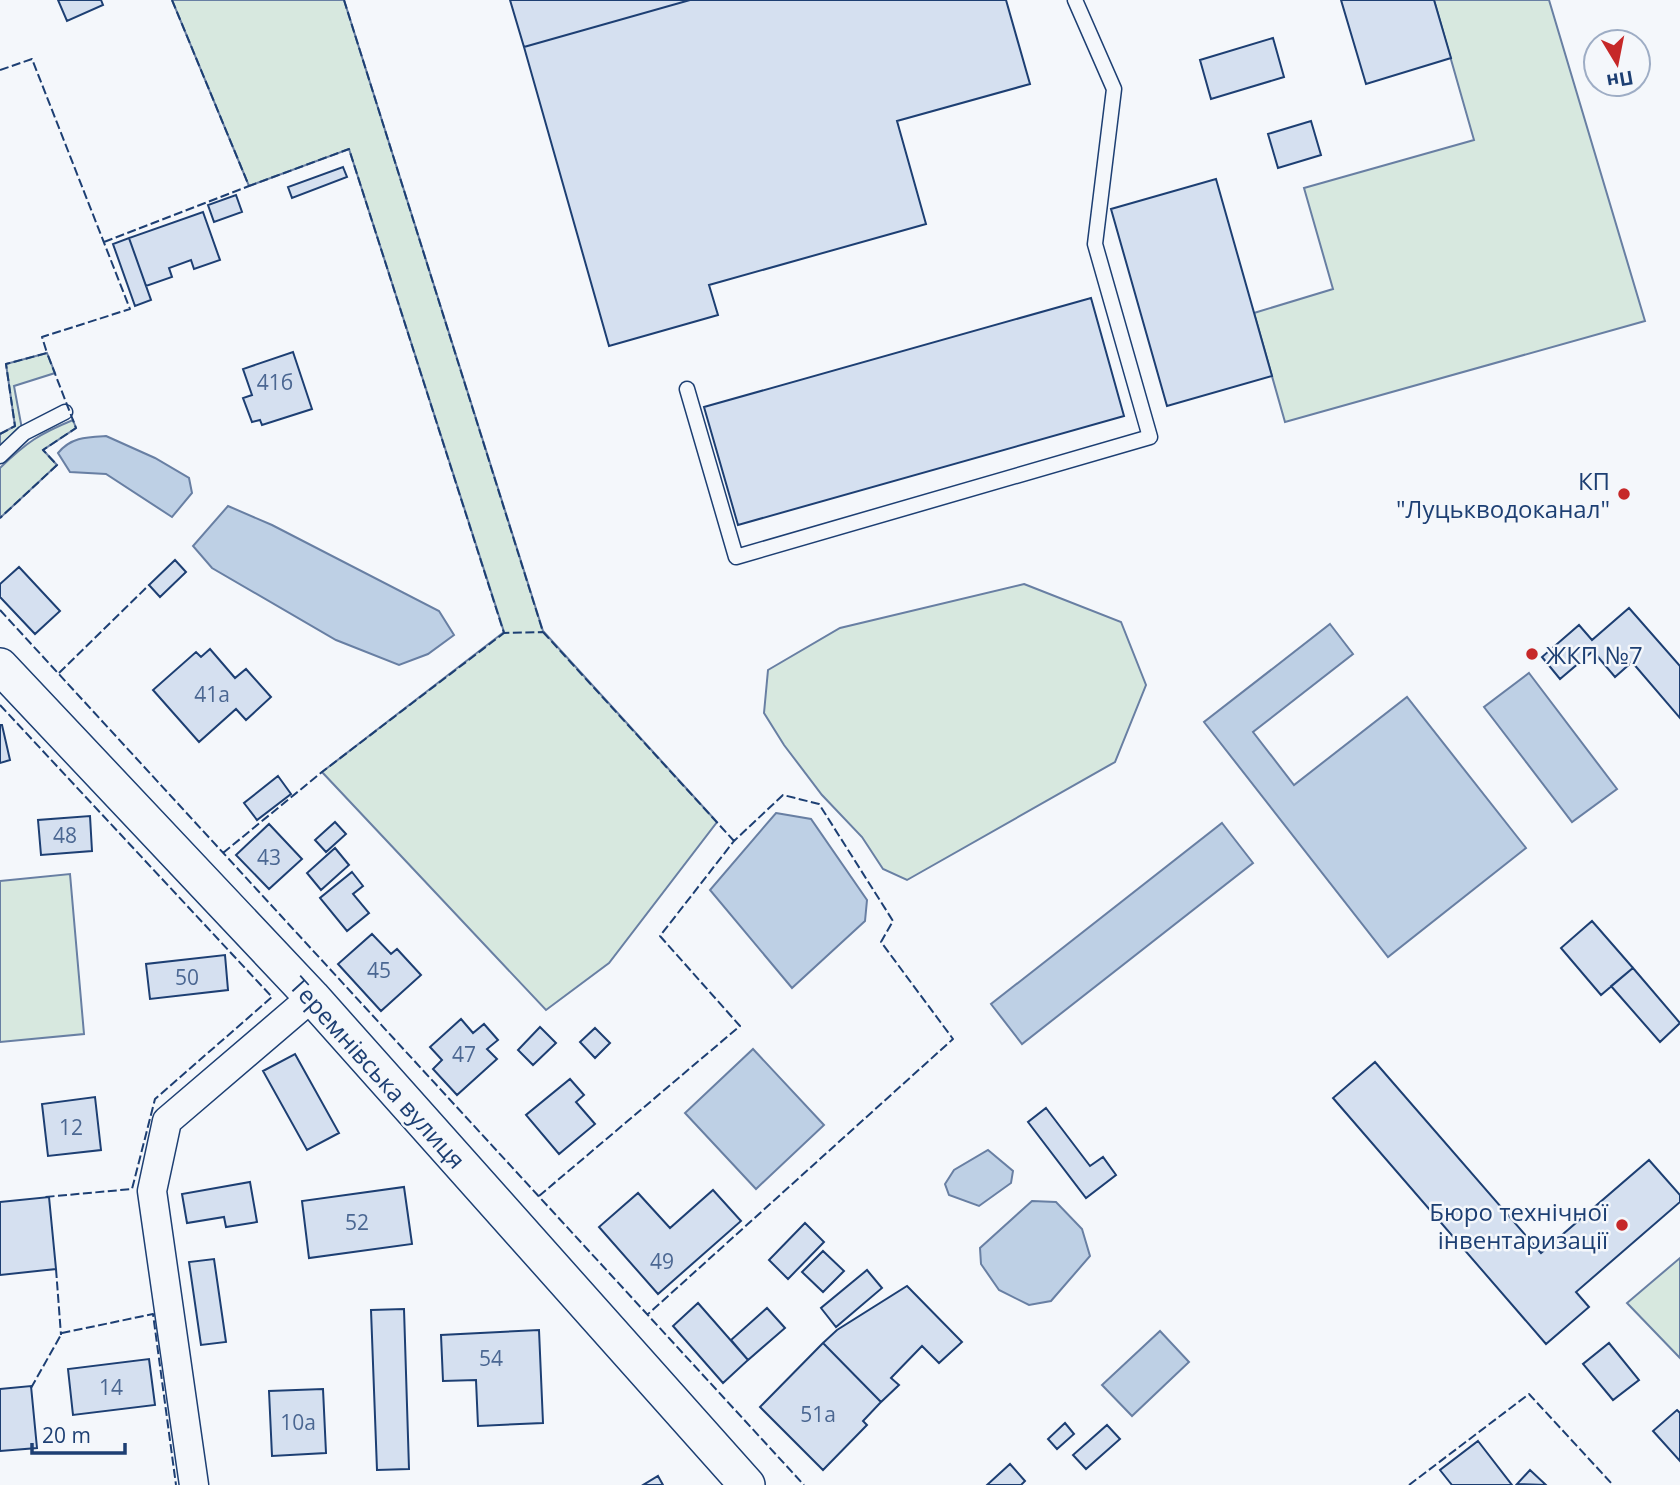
<svg xmlns="http://www.w3.org/2000/svg" width="1680" height="1485" viewBox="0 0 1680 1485" font-family="'Open Sans',sans-serif">
<rect width="100%" height="100%" fill="#f4f7fb"/>
<path fill="#d7e8df" stroke="#687fa3" stroke-width="2" d="M172,0H344L543,631L717,822L609,963L546,1010L322,772L504,632L349,149L249,186Z
M1434,0H1549L1645,321L1285,422L1254,313L1333,289L1304,188L1474,140Z
M47,353L55,373L14,386L22,429L0,445V434L15,426L6,364Z
M73,420L76,428L43,450L57,465L0,518V468C27,442 39,434 73,420Z
M1024,584L1121,622L1146,685L1115,762L907,880L883,869L862,837L822,795L784,745L764,713L768,670L840,628Z
M70,874L84,1034L0,1042V881Z
M1680,1258V1358L1627,1303Z"/>
<path fill="#bed0e5" stroke="#687fa3" stroke-width="2" d="M106,436L155,458L189,478L192,493L172,517L106,474L70,472L58,453C71,437 87,437 106,436Z
M228,506L272,525L439,611L454,635L428,654L399,665L336,640L212,568L193,546Z
M1330,624L1353,654L1253,732L1294,785L1407,697L1526,848L1388,957L1204,722Z
M1529,673L1617,789L1572,822L1484,707Z
M776,813L811,819L867,900L865,921L792,988L710,890Z
M1222,823L1253,863L1022,1044L991,1004Z
M753,1049L824,1125L756,1189L685,1113Z
M988,1150L1013,1171L1011,1183L979,1206L949,1195L945,1184L954,1170Z
M1032,1201L1056,1202L1082,1229L1090,1256L1051,1301L1029,1305L999,1290L981,1264L980,1248Z
M1160,1331L1189,1362L1132,1416L1102,1385Z"/>
<path fill="#d5e0f0" stroke="#1d3f73" stroke-width="2" d="M58,0H101L103,5L67,21Z
M510,0H690L524,47Z
M690,0H1006L1030,84L897,121L926,224L709,285L718,315L609,346L524,47Z
M1341,0H1434L1451,58L1366,84Z
M1273,38L1284,77L1211,99L1200,60Z
M1311,121L1321,155L1278,168L1268,134Z
M343,167L347,177L292,198L288,187Z
M1216,179L1272,376L1167,406L1111,209Z
M236,195L242,212L214,222L208,205Z
M203,212L220,260L194,269L191,260L169,268L172,277L146,286L129,238Z
M129,238L151,300L135,306L113,244Z
M1091,298L1124,416L738,525L704,407Z
M293,352L312,409L262,425L260,420L252,422L243,398L252,395L243,369Z
M175,560L186,572L160,597L149,585Z
M19,567L60,611L35,634L0,597V584Z
M1629,608L1680,666V718L1632,662L1615,677L1593,651L1560,679L1542,657L1579,625L1592,640Z
M210,649L235,678L246,669L271,697L246,720L236,709L199,742L153,690L196,652L201,657Z
M0,725H2L10,760L0,763Z
M278,776L291,794L257,820L244,803Z
M90,816L92,851L41,855L38,820Z
M335,822L346,834L326,852L315,840Z
M269,824L302,859L269,889L236,855Z
M335,848L349,865L321,890L307,873Z
M352,872L363,886L353,894L369,913L347,931L320,898Z
M1592,921L1633,968L1601,995L1561,948Z
M372,934L391,954L397,949L421,975L381,1011L338,964Z
M225,955L228,990L150,999L146,964Z
M1633,968L1680,1023L1660,1042L1611,986Z
M461,1019L473,1033L484,1024L498,1040L487,1049L497,1059L457,1095L433,1069L442,1060L430,1047Z
M540,1027L556,1043L533,1065L518,1050Z
M595,1028L610,1043L595,1058L580,1042Z
M295,1054L339,1133L307,1150L263,1071Z
M1375,1062L1541,1253L1649,1160L1680,1195V1202L1576,1292L1589,1307L1546,1344L1333,1098Z
M570,1079L584,1095L576,1102L595,1124L559,1154L526,1115Z
M95,1097L101,1150L48,1156L42,1104Z
M1046,1108L1090,1166L1103,1157L1116,1175L1086,1198L1028,1122Z
M250,1182L257,1222L226,1227L224,1217L187,1223L182,1194Z
M404,1187L412,1244L309,1258L302,1201Z
M713,1190L741,1221L658,1294L599,1227L638,1193L670,1228Z
M49,1197L56,1269L0,1275V1202Z
M805,1223L824,1242L788,1279L769,1260Z
M823,1251L844,1271L823,1292L802,1272Z
M214,1259L226,1342L201,1345L189,1262Z
M867,1270L882,1288L836,1327L821,1308Z
M907,1286L962,1342L939,1363L922,1346L891,1378L899,1385L881,1402L823,1343L837,1330Z
M698,1303L748,1360L723,1383L673,1326Z
M767,1308L785,1328L748,1360L731,1340Z
M404,1309L409,1469L377,1470L371,1310Z
M539,1330L543,1423L478,1426L476,1380L443,1381L441,1335Z
M823,1343L881,1402L863,1421L867,1425L823,1470L760,1407Z
M1609,1343L1639,1380L1613,1400L1583,1364Z
M149,1359L155,1405L73,1415L68,1369Z
M31,1386L37,1448L0,1451V1389Z
M323,1389L326,1453L272,1456L269,1391Z
M1677,1410L1680,1413V1461L1653,1431Z
M1065,1423L1074,1434L1057,1449L1048,1439Z
M1107,1425L1120,1439L1086,1469L1073,1455Z
M1478,1441L1512,1485H1452L1440,1470Z
M1010,1464L1025,1481L1021,1485H987Z
M1530,1470L1546,1485L1517,1484Z
M658,1476L663,1485H643Z"/>
<g fill="none" stroke-linecap="round" stroke-linejoin="round">
<g stroke="#1d3f73" stroke-width="17">
<path id="service" d="M687,389L736,557L1150,437L1095,244L1114,89L1075,0
M0,456L24,433L65,412"/>
</g>
<g stroke="#1d3f73" stroke-width="31">
<path id="minor" d="M194,1485L152,1191L167,1121L312,997"/>
</g>
<g stroke="#1d3f73" stroke-width="38">
<path id="tertiary" d="M0,666L312,997L747,1485"/>
</g>
<use href="#service" stroke="#f4f7fb" stroke-width="14"/>
<use href="#minor" stroke="#f4f7fb" stroke-width="28"/>
<use href="#tertiary" stroke="#f4f7fb" stroke-width="35"/>
<path stroke="#1d3f73" stroke-width="2" stroke-dasharray="9 3.5" stroke-linecap="butt" d="M172,0L249,186L349,149L504,633L543,632
M344,0L543,632L734,841
M0,70L32,59L130,309L42,337L47,353
M104,242L249,186
M0,434L15,426L6,364L47,353L76,428L43,450L57,465L0,518
M0,610L804,1485
M59,673L149,585
M0,705L272,997L155,1099L132,1189L45,1197
M223,853L322,772L504,633
M539,1196L740,1026L660,936L734,841L783,795L819,804L893,921L881,942L953,1039L647,1315
M56,1269L61,1335
M31,1388L62,1333L153,1314L176,1485
M1409,1485L1529,1394L1613,1485"/>
</g>
<g fill="#c62828" stroke="#f4f7fb" stroke-width="2.5">
<circle cx="1624" cy="494" r="7"/>
<circle cx="1532" cy="654" r="7"/>
<circle cx="1622" cy="1225" r="7"/>
</g>
<g text-anchor="middle" dominant-baseline="central" stroke-width="5" stroke-linejoin="round" paint-order="stroke">
<g font-size="21" fill="#4b6792">
<text x="275" y="382">41б</text>
<text x="212" y="694">41а</text>
<text x="65" y="835">48</text>
<text x="269" y="857">43</text>
<text x="379" y="970">45</text>
<text x="187" y="977">50</text>
<text x="464" y="1054">47</text>
<text x="71" y="1127">12</text>
<text x="357" y="1222">52</text>
<text x="662" y="1261">49</text>
<text x="491" y="1358">54</text>
<text x="111" y="1387">14</text>
<text x="818" y="1414">51а</text>
<text x="298" y="1422">10а</text>
</g>
<g font-size="24" fill="#1d3f73" stroke="#f4f7fb" text-anchor="end">
<text x="1610" y="480">КП<tspan x="1610" dy="28">"Луцькводоканал"</tspan></text>
<text x="1546" y="654" text-anchor="start">ЖКП №7</text>
<text x="1608" y="1211">Бюро технічної<tspan x="1608" dy="28">інвентаризації</tspan></text>
</g>
<g font-size="24" fill="#1d3f73" stroke="#f4f7fb">
<text transform="translate(378 1072) rotate(48)">Теремнівська вулиця</text>
</g>
</g>
<g transform="translate(1617 63) rotate(170)"><circle r="33" fill="#f4f7fb" stroke="#9eadc5" stroke-width="2"/>
<path d="M0-5L12 26L0 18L-12 26Z" fill="#c62828"/>
<text y="-10" font-size="19" font-weight="bold" text-anchor="middle" fill="#1d3f73">Пн</text>
</g>
<path d="M32 1443v10h93v-10" fill="none" stroke="#1d3f73" stroke-width="3.5"/>
<text x="42" y="1443" font-size="21" fill="#1d3f73" stroke="#f4f7fb" stroke-width="5" paint-order="stroke">20 m</text>
</svg>
